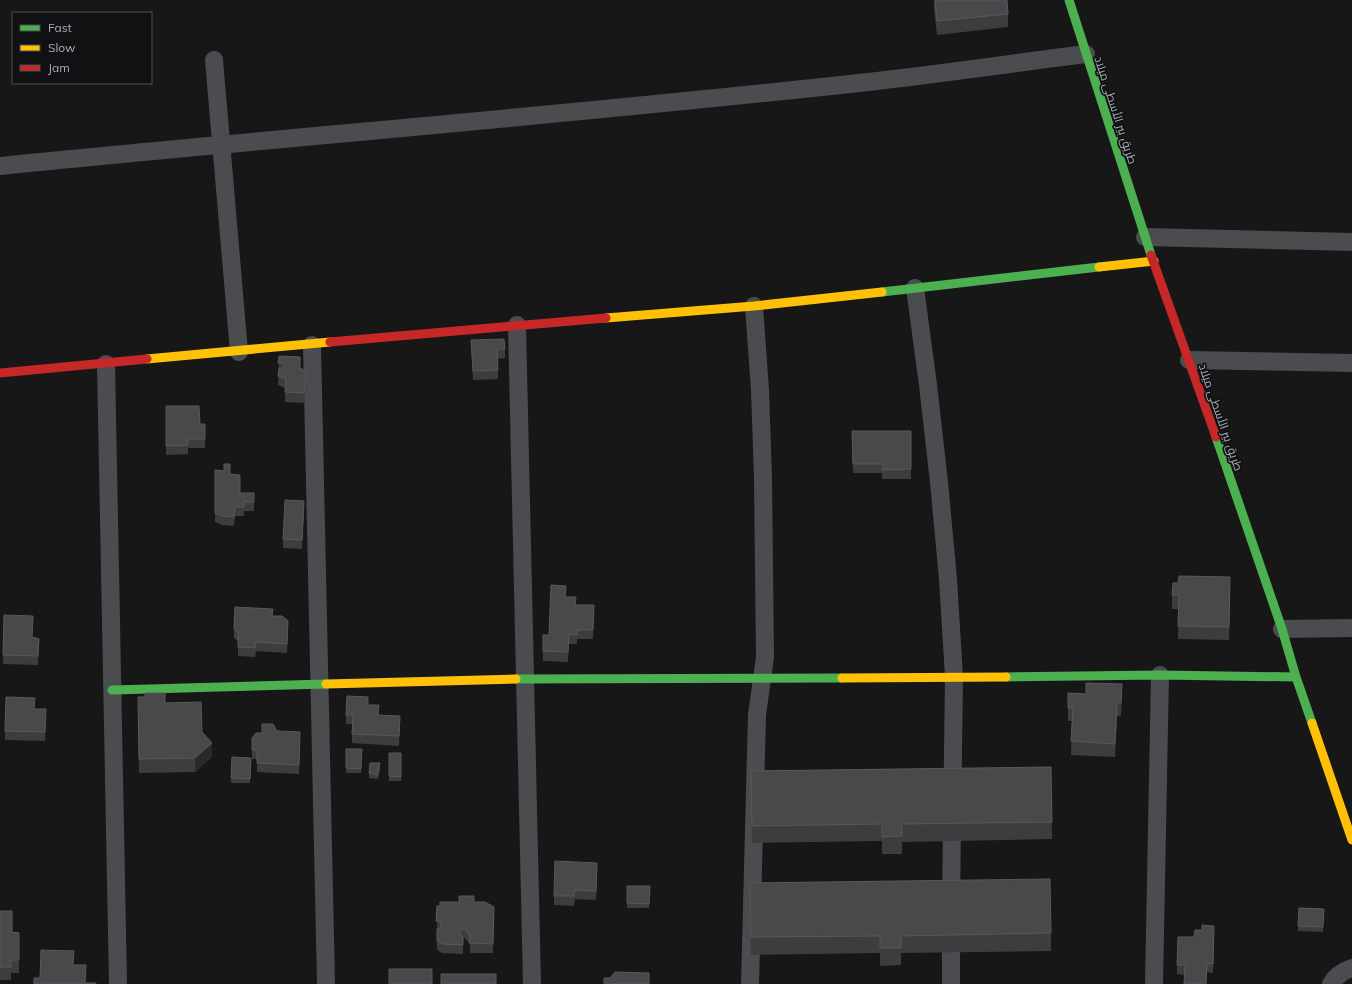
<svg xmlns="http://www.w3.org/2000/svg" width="1352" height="984" viewBox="0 0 1352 984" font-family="Mulish,Cairo,sans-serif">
<rect width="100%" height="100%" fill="#171717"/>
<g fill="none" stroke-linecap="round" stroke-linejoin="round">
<path stroke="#4b4c50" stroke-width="18" d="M214,60L239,352
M0,166C289,137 579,114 868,82C941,74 1013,63 1086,54
M1145,237L1352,242
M915,288L928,385L939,482L948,579L954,677L951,903
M517,325L532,984
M312,345L326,984
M1189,360L1352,363
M106,364L118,984
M1282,629L1352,628
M750,984L757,715L765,657L763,478L760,390L754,306
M951,984V929
M1154,984L1160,675
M1331,984C1336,975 1343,971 1352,968"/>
<path stroke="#4caf50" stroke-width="9" d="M1069,0L1151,255
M882,292L1099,267
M1216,437L1282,629L1296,677L1312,723
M1006,677L1160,675L1296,677
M516,679L842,678
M112,690L326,684"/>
<path stroke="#ffc107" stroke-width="9" d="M1099,267L1154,261
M606,318L754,306L882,292
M147,359L330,342
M842,678L1006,677
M326,684L516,679
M1312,723L1352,840"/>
<path stroke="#c62828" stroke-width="9" d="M1151,255L1216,437
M330,342L606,318
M0,373L147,359"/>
</g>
<path fill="#3d3d3f" d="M934,0H1007L1008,14V27L937,35L934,9Z
M471,340L505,349V358L498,359V379L473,380Z
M279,356L300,368L306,381L304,403L285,402V388L278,385Z
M166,406L200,424H205V448H188V454L166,455Z
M852,431H911V479H882V473H853Z
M215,470L230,474L240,493H254V511H244V516H235L234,526L222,525L215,522Z
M304,510L302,549L283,548V539Z
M1230,577L1229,640L1178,639V609H1172V595L1178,583Z
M566,597L576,605L594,614L593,639H577V644H569L568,662L543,661V635H549Z
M4,615L33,637L39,639L38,665L3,664Z
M273,616L288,630L287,653L256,651L255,657L238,656V641L234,638V628Z
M1122,698L1121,716H1117L1115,757L1071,755L1072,721H1068V708Z
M165,703L202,732L212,757L195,772L139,773L138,711Z
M368,705L379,715L400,725L399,746L352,743V724H346V715Z
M35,709L46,718L45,741L5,740V731Z
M262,733L300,741L299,774L257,772V759H252V738Z
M346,749H362L361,773H346Z
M389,753H401V781H389Z
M232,757L251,758L250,783H231Z
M1051,767L1052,839L902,842V854H882V841L752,843L751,771Z
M380,768L378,779L369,778V773Z
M597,872L596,900L575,899L574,906L554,905V896Z
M750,883L1051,933V951L901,953V965L880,966V953L751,955Z
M627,886H650L649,908H627Z
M474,902L494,907L493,953H470V945L465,938H463V954L442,953L437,950V906Z
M1299,908L1324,909L1323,932L1298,931Z
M0,911L19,946V973H11V980H0Z
M1214,935L1213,973L1207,972L1206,984H1184L1185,975L1177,974V965L1194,937Z"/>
<path fill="#29292a" d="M1122,684V698L1121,716V703Z
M1117,703V716L1115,757V744Z
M212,743V757L195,772V758Z"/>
<path fill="#49494c" stroke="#58595d" d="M935,0H1007L1008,14L937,21Z
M504,339L505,349H497L498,370L473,371L471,340Z
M279,356L300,357V368L306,371L304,393L285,392L286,379L278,376L279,368H284V363H278Z
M166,406H199L200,424H205V439H188V445L166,446Z
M852,431H911V469L882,470L884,464H853Z
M224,464H230V474L240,475V493H254V502H244V507H235L234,517L222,516L215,513V470L224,471Z
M285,500L304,501L302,540L283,539Z
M1179,576L1230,577L1229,627L1178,626L1179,595H1172L1173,583H1178Z
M551,585L566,586L565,597H576L575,605H594L593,630H577V635L569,634L568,652L543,651V635H549Z
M235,607L273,609L272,616H282L288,621L287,644L256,642L255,648L238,647V633L234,628Z
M4,615L33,616L32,637L39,639L38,656L3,655Z
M1086,683L1122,684L1121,703H1117L1115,744L1071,741L1073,708H1068V693L1086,694Z
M145,693H165V703L201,702L202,732L212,743L195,758L139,759L138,697H145Z
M347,696L368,697V705H379L378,715L400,716L399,736L352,734L353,715H346Z
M6,697L35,698L34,709H46L45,732L5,731Z
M262,724H273L277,731L300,732L299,765L257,763V750H252V738L256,733H262Z
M346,749H362L361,769L346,768Z
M389,753H401V777L389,776Z
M232,757L251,758L250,779L231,778Z
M370,763H380L378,775L369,773Z
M1051,767L1052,822L902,824V836L882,837V824L752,826L751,771Z
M555,861L597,863L596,891L575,890L574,896H554Z
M1050,879L1051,933L901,936V948H880V936L751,937L750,883Z
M627,886H650L649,904L627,903Z
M459,896H474V902H485L494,907L493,944L470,943V936L465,929H460V934L463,937V945L442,944L437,941V929H441V921H436L437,906H440V902H459Z
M1299,908L1324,909L1323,927L1298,926Z
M0,911H12V932L19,933V960H11V967H0Z
M1202,925L1214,926L1213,964L1207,963L1206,984H1184L1185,965H1177L1178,937H1194L1195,930H1202Z
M41,950L74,951L73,965H86L85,983H96V984H34V978H40Z
M389,969H432V984H389Z
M615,972L649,973V984H604V978H610Z
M441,974H496V984H441Z"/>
<g text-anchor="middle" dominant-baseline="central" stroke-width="3.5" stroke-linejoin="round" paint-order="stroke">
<g font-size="12" fill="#a8adb8" stroke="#111113">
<text transform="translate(1116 110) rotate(72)">طريق بير الأسطى ميلاد</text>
<text transform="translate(1221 417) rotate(71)">طريق بير الأسطى ميلاد</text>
</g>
</g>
<rect x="12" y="12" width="140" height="72" fill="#111113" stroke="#4d4f55"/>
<rect x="20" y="25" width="20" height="6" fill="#4caf50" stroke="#4d4f55"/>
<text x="48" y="32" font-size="12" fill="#a8adb8">Fast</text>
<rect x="20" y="45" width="20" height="6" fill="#ffc107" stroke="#4d4f55"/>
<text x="48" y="52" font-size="12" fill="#a8adb8">Slow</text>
<rect x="20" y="65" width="20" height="6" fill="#c62828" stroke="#4d4f55"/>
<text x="48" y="72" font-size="12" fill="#a8adb8">Jam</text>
</svg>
